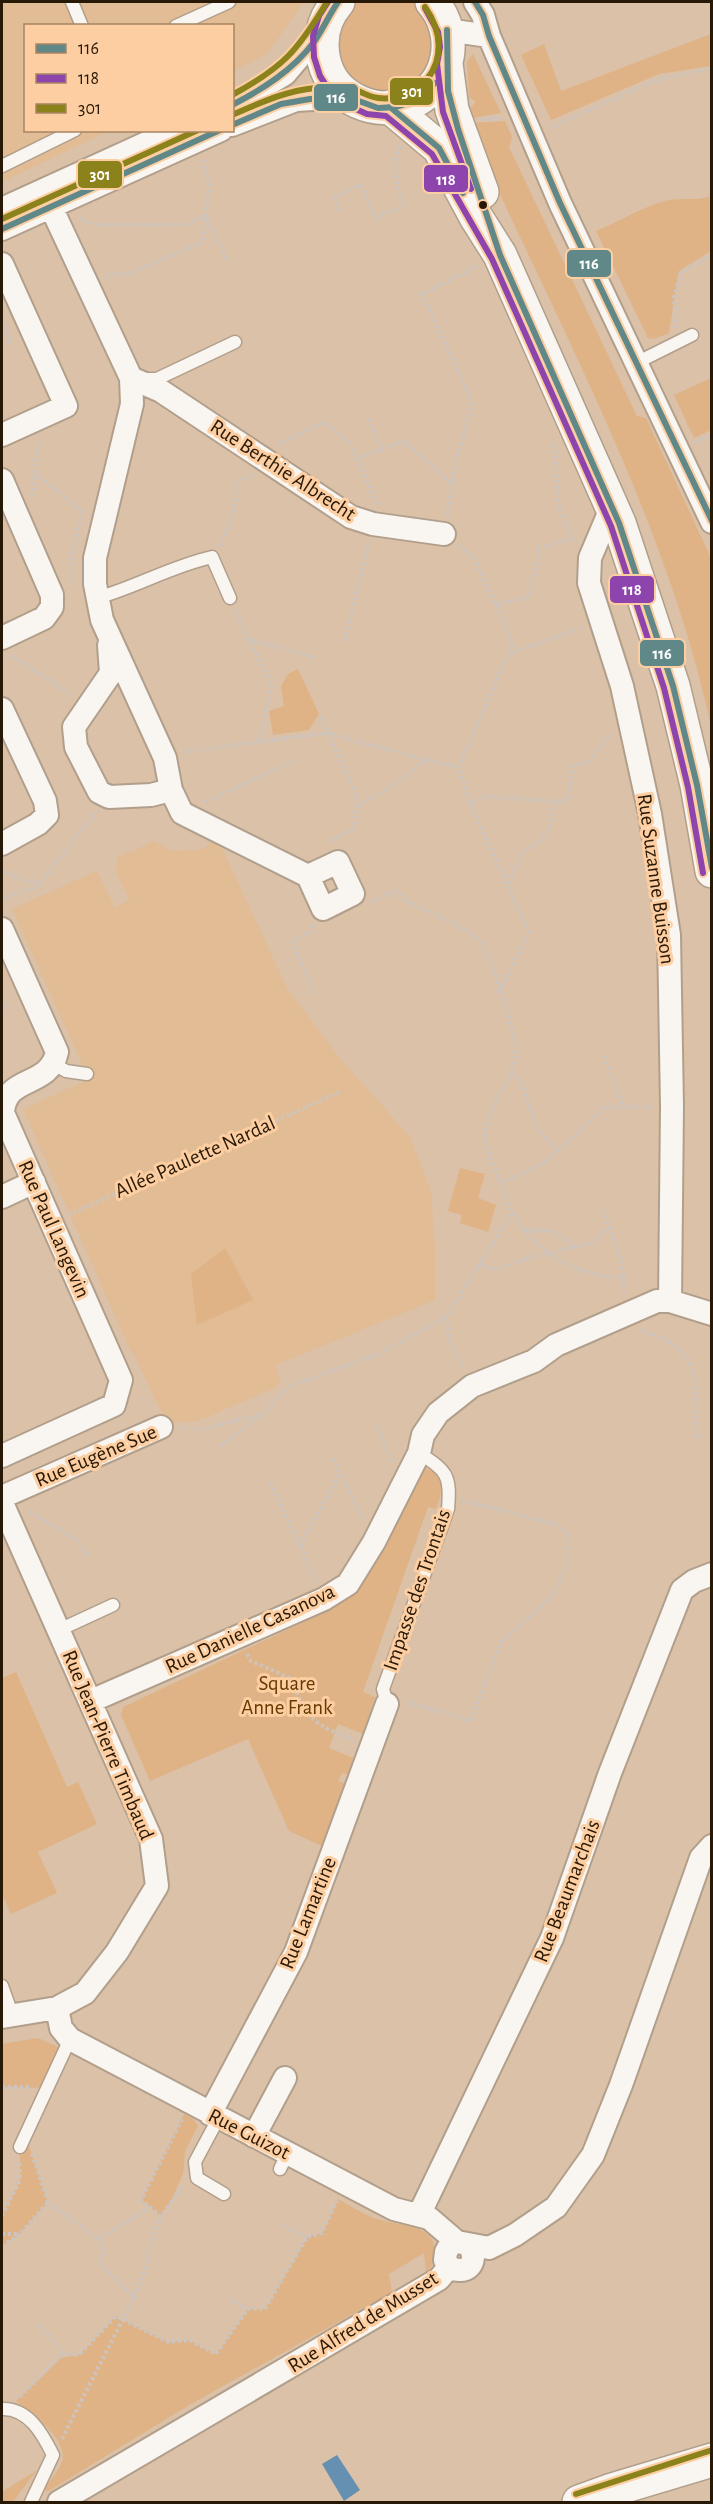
<svg xmlns="http://www.w3.org/2000/svg" width="713" height="2504" viewBox="0 0 713 2504" font-family="'Alegreya Sans',sans-serif">
<rect width="100%" height="100%" fill="#dac1a8"/>
<path fill="#e2bc94" d="M2,2H304L267,54L233,71L232,26H26V130L109,131L2,182Z
M154,841L171,851L200,850L213,842L221,846L287,988L338,1056L410,1137L431,1192L435,1247V1300L276,1365L280,1380L275,1388L198,1421L166,1423L133,1352H131L23,1109L89,1079L12,909L97,871L115,908L129,900L116,872L117,858Z"/>
<path fill="#dfb386" d="M358,2H414C426,10 437,37 433,50C411,127 318,84 341,28C345,17 348,9 358,2Z
M711,34V66L659,74L551,120L521,55L544,44L561,91Z
M473,54L474,56L501,113L473,118L470,108L476,102L469,97L467,62Z
M505,121L512,137L509,147L637,416L646,418L711,558V726C670,535 572,350 490,173L473,123Z
M711,196V251L679,271L669,333L654,339L648,338L596,231C618,222 639,209 661,202C678,196 695,202 711,196Z
M711,378V430L694,438L674,395Z
M298,669L319,714L309,730L273,735L269,711L284,706L281,686L288,674Z
M460,1168L485,1174L478,1198L496,1205L488,1232L460,1223L462,1215L448,1211Z
M225,1248L253,1300L197,1325L191,1274Z
M425,1468C446,1476 443,1491 436,1509L428,1507L363,1692L375,1697L363,1734L338,1724L329,1748L356,1759L350,1775L342,1773L338,1781L347,1784L324,1847L289,1831L248,1739L150,1781L121,1715L123,1707L321,1614L350,1595Z
M16,1672L67,1787L78,1782L97,1824L38,1852L57,1893L11,1914L2,1894V1678Z
M38,2038L65,2050L47,2088L2,2087V2044Z
M184,2114L193,2119L198,2126L185,2152L183,2174L171,2201L161,2216L141,2200Z
M25,2134L48,2202L20,2234L2,2246V2216L20,2180V2147Z
M338,2199C351,2206 366,2216 380,2220C405,2227 446,2224 432,2266L426,2272L424,2253L389,2274L392,2292L191,2404L47,2492L44,2488C50,2481 57,2473 61,2464C72,2441 31,2413 16,2401L61,2358L79,2355L116,2316L168,2342L189,2340L216,2354L248,2309H265L307,2237L322,2233Z
M37,2470L13,2502H2V2492Z"/>
<path fill="#6590b1" d="M337,2455L360,2490L344,2501L322,2464Z"/>
<g fill="none" stroke-linecap="round" stroke-linejoin="round">
<g stroke="#b29f8b" stroke-width="15">
<path id="lane" d="M72,2L82,26
M176,26L229,2
M2,166L75,130
M636,363L692,335
M143,379H157L235,342
M97,598C136,587 172,566 212,557L230,598
M54,1064L66,1071L87,1074
M59,1630L113,1605
M387,1704L383,1689L448,1509C451,1475 447,1471 419,1453
M2,1986L12,2014
M218,2119L195,2162L197,2178L224,2194
M20,2147L70,2039
M280,2169L287,2154
M2,2409C29,2408 43,2435 53,2455L31,2502"/>
</g>
<g stroke="#b29f8b" stroke-width="26">
<path id="street" d="M475,2L483,15L489,36L560,203L712,522
M447,30L489,36
M232,105L285,74L323,29
M232,125L296,100L348,97
M49,188L51,207L131,378L132,404L95,558V584L102,620L165,758L171,790L182,813L308,876L323,909L353,894L338,862L308,876
M2,209L175,130
M2,229L221,130
M2,264L66,406L2,435
M131,378L161,391L351,517L373,524L444,534
M2,480L52,595V607L44,618L2,638
M612,506L590,558L589,583L622,686L650,814L669,935L672,1106L670,1301
M109,645L111,673L74,727L76,747L99,792L109,797L151,795L171,790
M2,709L45,801L47,815L38,824L2,844
M2,929L57,1052C49,1089 5,1074 3,1113L121,1380L114,1405L2,1456
M2,1197L34,1182
M2,1497L161,1427
M2,1503L151,1839L157,1886L117,1952L85,1993L57,2008L2,2017
M91,1701L324,1599L348,1584L374,1542L419,1453L423,1435L438,1413L472,1386L534,1361L556,1345L657,1301H670L712,1314
M57,2008L61,2028L70,2039L394,2209L429,2218L457,2242
M210,2114L296,1952L387,1704
M254,2136L285,2078
M419,2215L552,1938L610,1773L682,1590L694,1581L712,1574
M449,2267L445,2260L446,2252L450,2245L457,2242L489,2248L515,2235L556,2207L593,2155L621,2085L701,1858L712,1846
M449,2267C466,2276 479,2264 470,2246
M59,2502L439,2279L449,2267"/>
</g>
<g stroke="#b29f8b" stroke-width="36">
<path id="secondary" d="M338,2C323,19 319,39 324,61C333,99 377,118 412,102C452,84 459,33 432,2
M446,64L452,110L482,192
M390,107L439,148L476,217L500,255L619,523L673,686L697,785L712,871
M579,2502L612,2490L712,2460"/>
</g>
<path stroke="#ccc4bd" stroke-width="4" stroke-dasharray="3 3" stroke-linecap="butt" d="M482,119L502,118
M550,128L657,80L712,68
M341,210L335,197L360,185L376,218L404,206C397,186 390,166 400,146
M79,218L96,225H184L206,216L228,262
M105,278L115,273L125,275L203,242L209,185L202,159
M2,321L11,341L2,345
M676,328L674,297L681,272L712,255
M368,419L382,449
M695,443L712,435
M554,444L559,508L573,539L577,542
M277,445L323,422L350,443L378,505
M359,458L404,441L452,484
M35,473L82,511L70,567L71,583
M32,497L39,440
M447,516L456,461L471,409L469,394L422,294L479,265
M219,546C231,527 237,505 236,482L253,474
M459,546L475,559L513,643L458,768L470,803L529,932L499,993
M496,604L528,597L539,557L537,548L573,539
M235,609L248,639
M345,641L369,541
M511,653L584,627
M11,656L73,695
M321,716L358,800L354,829L328,842
M260,741L272,683L248,639L313,657
M183,752L326,733L458,768
M205,802L294,761
M470,803L487,796L561,802L569,797L572,766L589,762L607,737L613,736
M358,806L396,783L426,760
M2,871L39,885L97,811
M508,884L523,851L536,844L548,831L555,802
M2,899L38,886
M372,901L396,891L404,899C425,911 461,924 478,939C491,951 511,1024 516,1044C518,1076 493,1095 487,1124C482,1144 492,1163 500,1181C505,1192 508,1205 514,1215C538,1255 577,1276 623,1278
M314,925L311,932L291,941L316,996
M2,999L6,1009L3,1010
M604,1056L623,1107
M512,1074L520,1080L536,1126L558,1151
M501,1183L547,1161L604,1107H653
M602,1210C612,1234 626,1266 624,1293
M68,1215L339,1092
M524,1230L552,1231L574,1245
M480,1265L492,1269L510,1265L527,1258L592,1243L609,1228
M641,1330C705,1351 695,1380 696,1437H703
M464,1369L450,1343L446,1317L512,1213
M376,1425L393,1463
M179,1428L206,1429L260,1414
M220,1446L264,1413L287,1387L379,1354L446,1317
M333,1459L363,1520
M270,1482L317,1582
M29,1511L79,1542L85,1554L89,1552
M300,1546L339,1476
M247,1654L251,1661L290,1678C308,1719 311,1724 355,1740
M407,1702L470,1721L501,1642L551,1597L569,1563L567,1532L551,1523L462,1500
M2,2087H32
M182,2119L141,2200L161,2216L184,2185
M32,2154L48,2202L98,2239
M2,2216L20,2180V2160
M283,2226L307,2237
M2,2234H19
M2,2246L20,2234L48,2202
M134,2297L149,2259L148,2250L161,2216
M229,2299L248,2309
M63,2353L79,2355L116,2316L168,2342L189,2340L216,2354L248,2309H265L307,2237L322,2233L337,2201
M20,2397L63,2353L38,2323
M62,2439L134,2297L99,2262L105,2250L98,2239L150,2207"/>
<use href="#lane" stroke="#f9f6f2" stroke-width="12"/>
<use href="#street" stroke="#f9f6f2" stroke-width="22"/>
<use href="#secondary" stroke="#f9f6f2" stroke-width="33"/>
<g stroke="#fccea1" stroke-width="10">
<path id="bus-1" d="M475,2L483,15L489,36L560,203L712,521
M447,30L448,91L458,129L500,255L619,523L673,686L697,785L712,868
M232,105C263,89 293,70 314,42C323,29 329,15 338,2
M390,107L439,148L463,193
M232,125L281,104L310,99L348,97L378,108L396,107L412,102L435,83
M2,229L220,130"/>
</g>
<g stroke="#fccea1" stroke-width="10">
<path id="bus-2" d="M328,2L319,16L313,36L314,57L320,76L331,93L347,105L367,114L386,116L432,154L492,259L611,526L664,688L688,787L703,873
M425,8L438,32L440,47L437,64L443,112L471,189"/>
</g>
<g stroke="#fccea1" stroke-width="10">
<path id="bus-3" d="M232,95C284,67 298,50 327,2
M232,115C260,103 285,91 315,88C327,87 340,86 352,89C361,91 368,97 378,98C402,101 428,87 436,63C442,43 437,24 425,7
M2,219L198,130
M576,2494L709,2451"/>
</g>
<use href="#bus-1" stroke="#618888" stroke-width="6"/>
<use href="#bus-2" stroke="#8e44ad" stroke-width="6"/>
<use href="#bus-3" stroke="#8c821c" stroke-width="6"/>
</g>
<circle fill="#281806" stroke="#fccea1" stroke-width="2" cx="483" cy="205" r="5"/>
<g text-anchor="middle" dominant-baseline="central" stroke-width="6" stroke-linejoin="round" paint-order="stroke">
<g font-size="21" fill="#281806" stroke="#fccea1">
<text transform="translate(283 470) rotate(33)">Rue Berthie Albrecht</text>
<text transform="translate(656 879) rotate(82)">Rue Suzanne Buisson</text>
<text transform="translate(195 1157) rotate(-24)">Allée Paulette Nardal</text>
<text transform="translate(54 1229) rotate(66)">Rue Paul Langevin</text>
<text transform="translate(96 1456) rotate(-23)">Rue Eugène Sue</text>
<text transform="translate(417 1590) rotate(-71)">Impasse des Trontais</text>
<text transform="translate(250 1629) rotate(-25)">Rue Danielle Casanova</text>
<text transform="translate(108 1745) rotate(67)">Rue Jean-Pierre Timbaud</text>
<text transform="translate(567 1891) rotate(-69)">Rue Beaumarchais</text>
<text transform="translate(308 1913) rotate(-68)">Rue Lamartine</text>
<text transform="translate(249 2134) rotate(27)">Rue Guizot</text>
<text transform="translate(363 2322) rotate(-32)">Rue Alfred de Musset</text>
</g>
<g font-size="21" fill="#653b02" stroke="#fccea1">
<text x="287" y="1683">Square<tspan x="287" dy="24">Anne Frank</tspan></text>
</g>
</g>
<g stroke="#fccea1" stroke-width="2">
<rect x="389" y="77" width="45" height="29" rx="6" fill="#8c821c"/>
<rect x="313" y="83" width="46" height="29" rx="6" fill="#618888"/>
<rect x="77" y="160" width="46" height="29" rx="6" fill="#8c821c"/>
<rect x="423" y="164" width="46" height="29" rx="6" fill="#8e44ad"/>
<rect x="566" y="249" width="46" height="29" rx="6" fill="#618888"/>
<rect x="609" y="575" width="46" height="29" rx="6" fill="#8e44ad"/>
<rect x="639" y="639" width="46" height="28" rx="6" fill="#618888"/>
</g>
<g font-size="16" text-anchor="middle" font-weight="bold" fill="#fff">
<text x="412" y="97">301</text>
<text x="336" y="103">116</text>
<text x="100" y="180">301</text>
<text x="446" y="185">118</text>
<text x="589" y="269">116</text>
<text x="632" y="595">118</text>
<text x="662" y="659">116</text>
</g>
<rect width="713" height="2504" fill="none" stroke="#281806" stroke-width="6"/>
<rect x="24" y="24" width="210" height="108" fill="#fccea1" stroke="#a78563" stroke-width="1.5"/>
<rect x="36" y="44" width="30" height="9" fill="#618888" stroke="#a78563" stroke-width="1.5"/>
<text x="78" y="54" font-size="18" fill="#281806">116</text>
<rect x="36" y="74" width="30" height="9" fill="#8e44ad" stroke="#a78563" stroke-width="1.5"/>
<text x="78" y="84" font-size="18" fill="#281806">118</text>
<rect x="36" y="104" width="30" height="9" fill="#8c821c" stroke="#a78563" stroke-width="1.5"/>
<text x="78" y="114" font-size="18" fill="#281806">301</text>
</svg>
